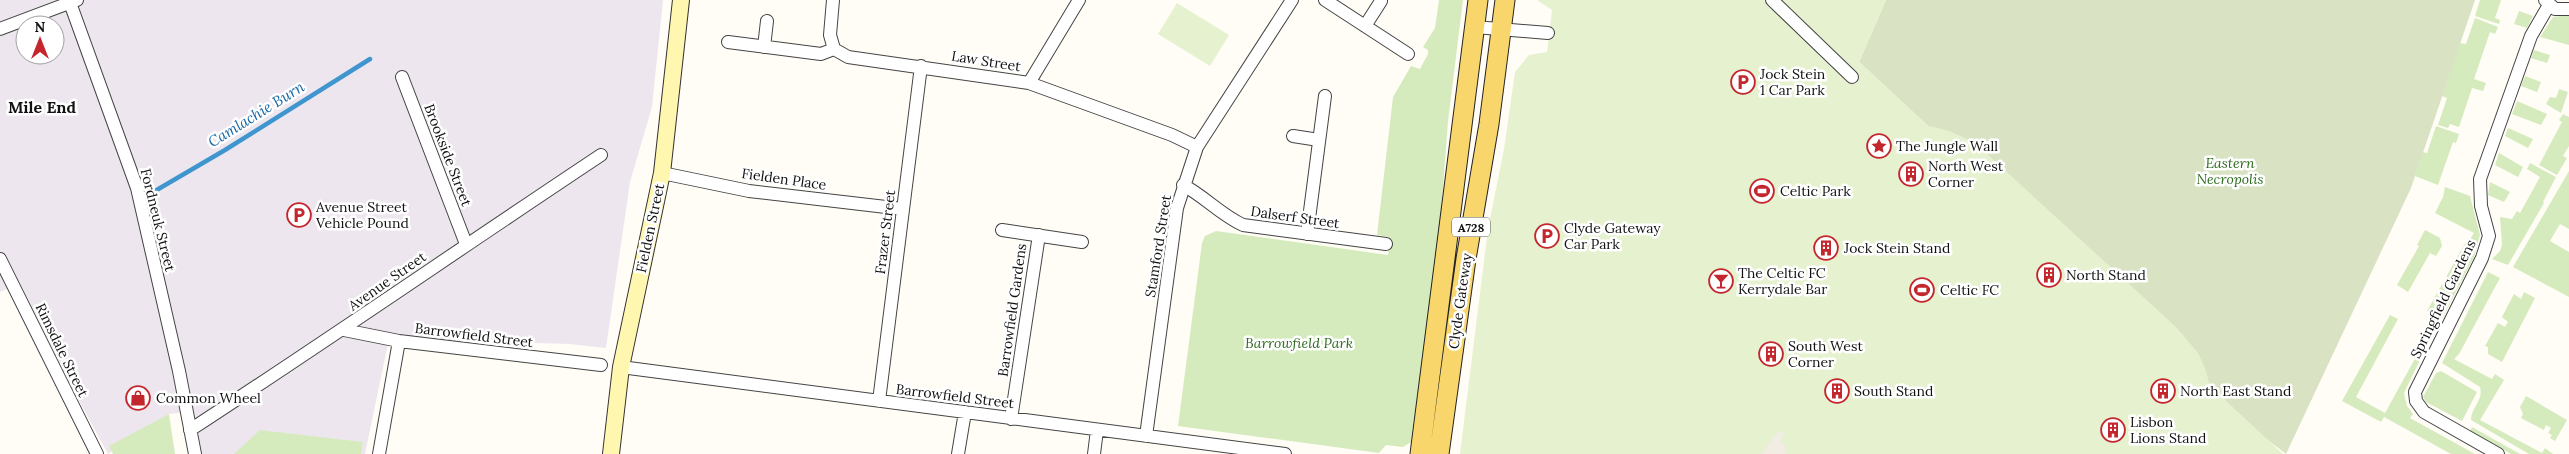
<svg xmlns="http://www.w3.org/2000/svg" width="2569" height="454" viewBox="0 0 2569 454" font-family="Lora,serif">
<rect width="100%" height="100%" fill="#fffdf5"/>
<path fill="#eee6ef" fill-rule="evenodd" d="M0,0H663L652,107L630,182L606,348L569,344L389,339L365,454H195L186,412L169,414L108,454L16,285L0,292ZM25,25H55V55H25Z"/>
<path fill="#d5ebbd" d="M1439,0H1463L1448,121L1439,240L1411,442L1403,447L1386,445L1379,453L1178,426L1202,243L1205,236L1216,231L1388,255L1390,237L1377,235L1393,97L1411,66L1420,69L1428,54V50L1423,47L1435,28Z
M2480,0H2501L2495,18L2500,20L2499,24L2475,16Z
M2519,11L2533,16L2527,28L2514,24Z
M2569,15V45L2540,37L2553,17Z
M2475,18L2498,27L2495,34L2490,32L2474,79L2486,83L2483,91L2472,88L2459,127L2450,124L2448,128L2438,125L2447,98L2442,96L2460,43L2466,44Z
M2534,50L2550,55L2547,63L2531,58Z
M2525,76L2541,82L2537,92L2521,86Z
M2559,89L2568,92L2561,113L2546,104L2550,97L2556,98Z
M2517,101L2547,114L2541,125L2512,114Z
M2563,114L2569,117V146L2563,156L2567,158L2557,175L2539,165L2562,122L2559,120Z
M2436,126L2459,134L2456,143L2453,142L2438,185L2415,176L2423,152L2427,153Z
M2508,128L2533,139L2528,148L2505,136Z
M2499,153L2523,167L2518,177L2495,165Z
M2530,163L2556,177L2543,202L2544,203L2508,265L2492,259L2500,251L2502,245L2500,217L2512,219L2517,211L2520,213L2540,177L2527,169Z
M2569,171V229L2560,224L2550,241L2569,252V297L2513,267Z
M2490,182L2510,192L2504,202L2488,195Z
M2445,187L2470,196L2480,235L2474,257L2442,319L2427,311L2468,238L2470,239L2474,233L2435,213L2443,197Z
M2425,230L2440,238L2442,246L2436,256L2430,253L2408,292L2397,285L2419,246L2417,245Z
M2488,272L2500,278L2459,354L2454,359L2492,379L2495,374L2504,380L2480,420L2542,453L2545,448L2553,454H2529L2471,420C2471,407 2484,400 2480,387L2442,363Z
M2524,292L2535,298L2502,362L2488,354V347L2485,346L2498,323L2505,327L2508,322L2502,317L2514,294L2521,299Z
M2390,315L2398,319L2356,397L2385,413L2428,335L2431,337L2404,393L2407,406L2413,414L2410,418L2475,454H2451L2384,417L2381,422L2342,401Z
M2441,371L2477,392L2462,421L2426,402L2423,397L2436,373Z
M2526,396L2567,420L2555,441L2550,438L2552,435L2548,433L2551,428L2546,425L2544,430L2521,418L2523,414L2520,407Z
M169,414L175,454H113L109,446Z
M2472,427L2520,454H2511L2470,431Z
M260,430L363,442L361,454H234Z"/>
<path fill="#d9e3c4" d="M1886,0H2475L2411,188L2286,454L2264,437L1859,62Z"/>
<path fill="#e6f2cf" d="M1537,0H1886L1859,62L1928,126C1950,129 1970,139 1986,153L2176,327L2198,353L2205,368L2210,386L2283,454H1460L1488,229L1504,149L1515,72L1529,55L1547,52L1552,10Z
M1177,3L1229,35L1210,66L1158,34Z"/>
<path fill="#f1ede2" d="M1779,430L1784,434L1780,440L1785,445L1786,454H1761Z"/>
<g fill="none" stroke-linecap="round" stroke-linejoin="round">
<path stroke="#3f96cf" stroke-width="4.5" d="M155,191L225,150L370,59"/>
<g stroke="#444" stroke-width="14">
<path id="minor" d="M69,0L137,188L179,371L195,454
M833,0L830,35L834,49
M1325,0L1408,54
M1772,0L1852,77
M2545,0L2555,9H2569
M1365,26L1381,1
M1475,27L1548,33
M0,29L77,0
M728,42L821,54L834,49L848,57L1029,83L1172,135L1197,147
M764,47L767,21
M402,77L466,244
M1029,83L1079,0
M1293,136L1319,140
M662,173L749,191L903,209
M1183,185C1204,196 1221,215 1243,225L1386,244
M1002,230L1082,242
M1307,234L1325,96
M0,259L97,454
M344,330L399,341L601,365
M621,367L1285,454
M879,401L921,66
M1011,419L1039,235
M190,430C328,340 464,246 601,155
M1146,436L1177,208L1197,147L1292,0
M379,454L399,341
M958,454L965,412
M1094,454L1097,430
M2498,454L2424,412L2416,401L2415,392L2482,258L2489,236L2481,206L2480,179L2531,36L2549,5"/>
</g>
<g stroke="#333" stroke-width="18">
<path id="secondary" d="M611,454L621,367L662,173L681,0"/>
</g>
<g stroke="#222" stroke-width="21">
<path id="primary" d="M1420,454L1478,0
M1439,454L1466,259L1489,124L1505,0"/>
</g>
<use href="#minor" stroke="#fff" stroke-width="12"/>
<use href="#secondary" stroke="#fff6b0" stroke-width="16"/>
<use href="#primary" stroke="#f9d66b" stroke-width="19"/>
</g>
<defs>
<g id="parking-ring" transform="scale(1.25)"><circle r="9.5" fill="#fff" stroke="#c4262e" stroke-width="1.5"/><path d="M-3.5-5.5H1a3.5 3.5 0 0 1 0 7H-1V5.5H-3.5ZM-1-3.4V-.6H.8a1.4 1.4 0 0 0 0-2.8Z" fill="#c4262e"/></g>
<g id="sight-ring" transform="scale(1.25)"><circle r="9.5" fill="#fff" stroke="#c4262e" stroke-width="1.5"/><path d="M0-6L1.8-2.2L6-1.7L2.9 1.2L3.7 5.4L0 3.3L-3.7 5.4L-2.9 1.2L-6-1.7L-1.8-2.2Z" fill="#c4262e"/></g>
<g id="building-ring" transform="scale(1.25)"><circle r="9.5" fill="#fff" stroke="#c4262e" stroke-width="1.5"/><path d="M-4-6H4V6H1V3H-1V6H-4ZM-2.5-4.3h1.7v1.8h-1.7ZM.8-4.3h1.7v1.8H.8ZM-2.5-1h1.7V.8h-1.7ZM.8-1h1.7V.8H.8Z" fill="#c4262e"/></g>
<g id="stadium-ring" transform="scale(1.25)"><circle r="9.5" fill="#fff" stroke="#c4262e" stroke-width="1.5"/><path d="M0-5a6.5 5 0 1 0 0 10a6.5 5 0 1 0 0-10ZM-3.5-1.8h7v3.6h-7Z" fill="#c4262e"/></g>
<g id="bar-ring" transform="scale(1.25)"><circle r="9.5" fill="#fff" stroke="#c4262e" stroke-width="1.5"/><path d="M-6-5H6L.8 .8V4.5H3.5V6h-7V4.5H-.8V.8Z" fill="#c4262e"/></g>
<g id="shop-ring" transform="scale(1.25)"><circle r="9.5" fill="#fff" stroke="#c4262e" stroke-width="1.5"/><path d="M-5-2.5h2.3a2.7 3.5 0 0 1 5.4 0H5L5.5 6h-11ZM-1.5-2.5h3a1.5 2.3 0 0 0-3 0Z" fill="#c4262e"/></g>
</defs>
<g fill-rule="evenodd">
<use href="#parking-ring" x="1743" y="82"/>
<use href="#sight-ring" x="1879" y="146"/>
<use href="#building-ring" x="1911" y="174"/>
<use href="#stadium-ring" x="1762" y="191"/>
<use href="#parking-ring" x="299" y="215"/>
<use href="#parking-ring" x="1547" y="236"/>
<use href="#building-ring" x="1826" y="248"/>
<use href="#building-ring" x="2049" y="275"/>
<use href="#bar-ring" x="1721" y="281"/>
<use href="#stadium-ring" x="1922" y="290"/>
<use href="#building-ring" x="1771" y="354"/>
<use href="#building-ring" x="1837" y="391"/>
<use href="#building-ring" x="2163" y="391"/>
<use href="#shop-ring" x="138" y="398"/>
<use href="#building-ring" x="2113" y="430"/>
</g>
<g text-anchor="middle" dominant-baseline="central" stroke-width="5" stroke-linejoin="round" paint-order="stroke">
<rect fill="#fff" stroke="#585858" stroke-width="1" x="1452" y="217.5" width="38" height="19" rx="4"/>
<g font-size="12" font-weight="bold" fill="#111">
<text x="1471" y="227">A728</text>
</g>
<g font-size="14" fill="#111" stroke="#fff">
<text transform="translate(986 61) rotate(9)">Law Street</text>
<text transform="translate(448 155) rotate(69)">Brookside Street</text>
<text transform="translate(784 179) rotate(8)">Fielden Place</text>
<text transform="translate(1295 217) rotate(8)">Dalserf Street</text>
<text transform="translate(158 220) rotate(76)">Fordneuk Street</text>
<text transform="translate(650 228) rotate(-78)">Fielden Street</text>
<text transform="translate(885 232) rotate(-83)">Frazer Street</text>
<text transform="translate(1158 246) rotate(-81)">Stamford Street</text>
<text transform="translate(387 281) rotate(-35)">Avenue Street</text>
<text transform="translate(2443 299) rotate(-64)">Springfield Gardens</text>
<text transform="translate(1460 301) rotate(-82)">Clyde Gateway</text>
<text transform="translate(1012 310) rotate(-82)">Barrowfield Gardens</text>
<text transform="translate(474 335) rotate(7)">Barrowfield Street</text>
<text transform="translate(62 350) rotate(64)">Rimsdale Street</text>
<text transform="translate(955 396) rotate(7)">Barrowfield Street</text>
</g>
<g font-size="14" fill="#111" stroke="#fff" text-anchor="start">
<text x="1760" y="74">Jock Stein<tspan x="1760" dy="16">1 Car Park</tspan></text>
<text x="1896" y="146">The Jungle Wall</text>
<text x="1928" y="166">North West<tspan x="1928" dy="16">Corner</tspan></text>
<text x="1780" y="191">Celtic Park</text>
<text x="316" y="207">Avenue Street<tspan x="316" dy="16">Vehicle Pound</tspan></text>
<text x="1564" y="228">Clyde Gateway<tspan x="1564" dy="16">Car Park</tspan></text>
<text x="1844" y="248">Jock Stein Stand</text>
<text x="1738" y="273">The Celtic FC<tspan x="1738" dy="16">Kerrydale Bar</tspan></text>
<text x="2066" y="275">North Stand</text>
<text x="1940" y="290">Celtic FC</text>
<text x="1788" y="346">South West<tspan x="1788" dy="16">Corner</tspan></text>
<text x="1854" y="391">South Stand</text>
<text x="2180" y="391">North East Stand</text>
<text x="156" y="398">Common Wheel</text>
<text x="2130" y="422">Lisbon<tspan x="2130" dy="16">Lions Stand</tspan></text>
</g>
<g font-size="14" font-style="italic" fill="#2f6b1f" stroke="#fff">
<text x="2230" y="163">Eastern<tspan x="2230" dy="16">Necropolis</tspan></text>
<text x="1299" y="343">Barrowfield Park</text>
</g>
<g font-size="15" font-style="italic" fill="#1768a6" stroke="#fff">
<text transform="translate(256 114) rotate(-32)">Camlachie Burn</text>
</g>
<g font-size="16" font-weight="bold" fill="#111" stroke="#fff">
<text x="42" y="107">Mile End</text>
</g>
</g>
<g transform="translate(40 40)"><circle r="24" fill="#ffffff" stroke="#a0a0a0"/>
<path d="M0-4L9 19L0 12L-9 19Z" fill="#c4262e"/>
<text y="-8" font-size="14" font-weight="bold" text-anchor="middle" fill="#111111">N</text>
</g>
</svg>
